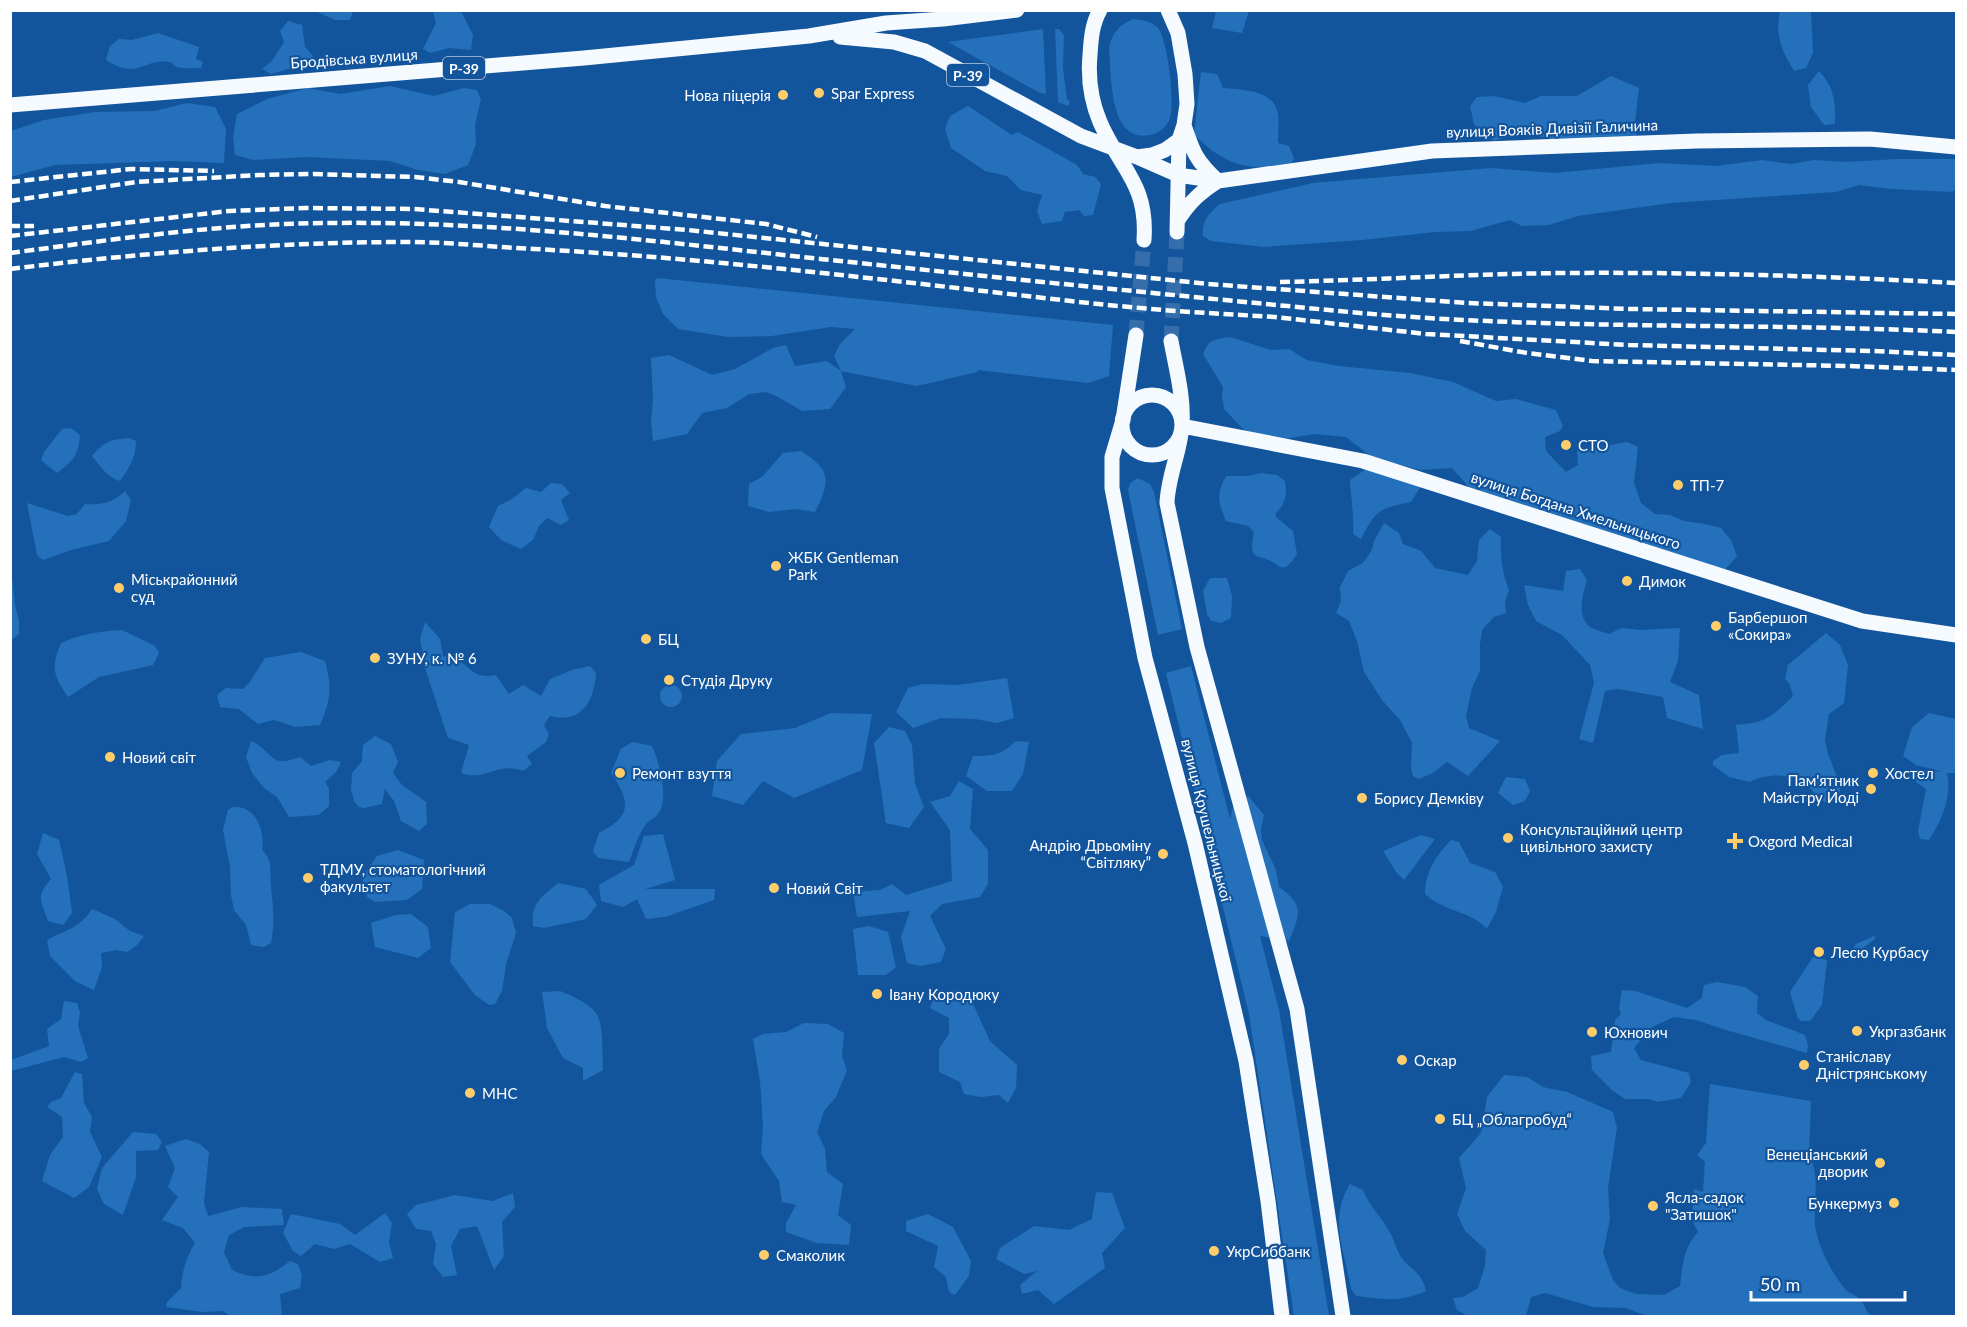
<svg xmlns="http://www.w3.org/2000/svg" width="1967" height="1327" viewBox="0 0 1967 1327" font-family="Lato,sans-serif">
<rect width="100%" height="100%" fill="#12559d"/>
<path fill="#2570bb" d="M315,11H353L350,20H335Z
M433,11H461L473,35L471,50L449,48L430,53L423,49L436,23Z
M1216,11H1249L1242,33L1212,28Z
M1780,11H1811L1813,53L1806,68L1794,71C1781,50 1775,35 1780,11Z
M1133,19C1141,20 1152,21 1158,28C1168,41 1175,102 1170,118C1167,126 1159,134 1150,135C1108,143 1112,76 1109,49C1112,33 1118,26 1133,19Z
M288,21L302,25L305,47L313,56L309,68L295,67L271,74L262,69L272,61L284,42L280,31Z
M1043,29L1046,94L1040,93L948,42Z
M1055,29H1059L1064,35L1063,68L1067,99L1070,102L1068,106L1058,102Z
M158,33L199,47L196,59L203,62L201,68C194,68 183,69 177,67C172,65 175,63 169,62C143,58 139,81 106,60L110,46L119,39L132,40Z
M1819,71C1834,86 1836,104 1835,124L1824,125L1811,107L1808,85Z
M1201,72L1217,74L1223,88C1242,90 1274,89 1278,114C1279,123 1278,134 1278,143L1289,146L1294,158L1291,166C1246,170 1228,167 1194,135Z
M1611,76L1639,88L1634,130L1641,142L1588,149L1524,132L1494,141L1474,124L1470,106L1477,97L1494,96L1525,103L1541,96H1577Z
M390,86L434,96L464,88L477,90L481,99L475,125L476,144L468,165L445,174L418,170L390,161L306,157L253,160L235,155L233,137L237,114L267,99L308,88L340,94Z
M187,103L215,107L226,129L224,163L173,161L55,165L11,177V131L44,120L95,112L154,111Z
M968,106L1012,135L1018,132L1077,165L1083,174L1095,177L1101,184L1093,215L1084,216L1079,210L1065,212L1062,221L1042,224L1037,211L1042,195L1021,190L1007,176L985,171L951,148L945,129L950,116Z
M1898,159H1956V189L1952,192L1891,189L1859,185L1836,192L1671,203L1578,216L1549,225L1522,226L1510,220L1471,231L1435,232L1362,240L1264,247L1211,241L1203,236C1201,222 1209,213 1220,204L1313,183L1491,168L1554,173L1659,163L1716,166L1762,160L1791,164L1814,160L1846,162Z
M657,278L1113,325L1109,376L1088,383L978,370L977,372L917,386L841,371L846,387L830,409L802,411L778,397L766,392L749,394L727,408L702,413L687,434L653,441L651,422L653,399L651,358L669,355L712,375L735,369L773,348L786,345L795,366L827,361L841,371L834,356L840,344L855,329L831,327L772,336L728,337L678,329L663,314L656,297L655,281Z
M1230,337L1271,350L1289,349L1307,360L1339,366L1410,373L1453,382L1496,401L1516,399L1556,410L1563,426L1560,431L1545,437L1546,451L1566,472L1578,465L1577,451L1627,442L1638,447L1634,483L1641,503L1655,514L1670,515L1684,521L1705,524L1721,528L1731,540L1737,556L1723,572L1469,487L1452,468L1421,470L1373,458L1346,437L1314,434L1284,439L1251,434L1243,429L1224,409L1222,395L1223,387L1203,354C1209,339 1215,339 1230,337Z
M71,428L80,435C78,456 74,460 57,473L41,460L44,452L62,429Z
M129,438L136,441C136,458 129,468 120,481C107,477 100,466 92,456C104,441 111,440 129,438Z
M801,451C831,470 831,480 815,512L796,509L769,512L748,506L749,484L762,477L783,453Z
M1366,469L1421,486L1411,502C1378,509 1377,509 1361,539L1353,534C1354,515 1351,498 1350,480Z
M1261,473L1277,475L1285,481C1287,495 1286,503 1276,513V517L1293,531L1297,554C1282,577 1282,565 1266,559C1261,557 1255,557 1253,552C1251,546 1253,538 1254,532L1248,526L1226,521C1218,502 1216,495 1226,476H1248Z
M1138,478L1150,484L1154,492L1182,629L1158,635L1128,490L1130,483Z
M551,483L562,484L570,493L561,500L569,520L561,525L547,518L539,526L533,540L521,549L501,540L489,527L498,506L512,499L526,488L541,492Z
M125,491L131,500L126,521L109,541L71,550L43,560L37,555L27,503L68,516L77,514L85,504C102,505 113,503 125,491Z
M1384,523L1399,533L1403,544L1421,551L1435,568L1468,575L1477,561L1479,540L1490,529L1501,537C1500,555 1502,573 1509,590L1505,601L1506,613L1494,617L1482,630L1480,644V671L1472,688L1466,716L1469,728L1500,741L1468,776L1447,762L1433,773L1419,779L1413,776L1411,768L1412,743L1400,720L1382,700L1364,672L1357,641L1349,621L1336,613L1341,601L1340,587L1348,571L1363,563L1372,550L1374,541Z
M11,569L15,605L19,621V634L13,639L10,638Z
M1580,569L1587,580C1583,594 1576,616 1590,627C1595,630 1604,632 1609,634L1622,628L1640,630L1680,628L1678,661L1670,682L1699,695L1703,729L1667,718L1663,697L1618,689L1605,691L1593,743L1579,739L1594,683L1590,665L1562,635L1536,621L1528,605L1524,585L1563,591L1566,571Z
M1210,578H1227L1232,596L1231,618L1221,623L1211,621L1207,614L1203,591Z
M425,622L440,639L443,656C448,657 453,658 457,660C474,669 473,679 496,675L509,694L523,685L541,696L550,679L572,670L590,666L596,673C594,702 581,724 550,716L544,725L549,734L546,742L527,756L532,764L523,771C498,761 485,782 461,773L469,745L448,738L426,671L420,639Z
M122,630L155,646L159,653L153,665L99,677L68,697C53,676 51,667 61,643C81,634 101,631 122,630Z
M1826,633L1840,645L1848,665L1844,703L1829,714L1825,740L1828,754L1841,787L1837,801C1817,806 1817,793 1806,784C1791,773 1766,773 1750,782L1729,777L1713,765V761L1722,755L1739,753L1736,725C1766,723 1772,717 1793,696L1789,683L1785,679L1788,665Z
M301,652L325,661C332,687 331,700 320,725L295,727L274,720L258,724L239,709L220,707L217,695L226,688L243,689L249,683L265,658Z
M1191,666L1230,819L1233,807L1248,796L1264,815L1261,829L1262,840L1276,870L1279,887C1305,906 1300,914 1289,941L1260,936L1279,1010L1329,1316H1294L1249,1014L1166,673Z
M1007,678L1014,718L997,723L975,719L941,718L913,728L896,712L908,688L923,684L958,685Z
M660 696a11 11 0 1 1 22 0a11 11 0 1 1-22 0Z
M831,713L872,714L862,770L794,798L763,781L743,805L712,796L717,761L741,734L795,728Z
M1929,713L1956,719V773H1947C1952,797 1942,820 1929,840L1920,839L1918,831L1926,789L1916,782L1914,769L1943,772L1916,765L1903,756L1912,727Z
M889,727L905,731L912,745L915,784L924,807L909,828L886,823L874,743Z
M375,736L391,744L398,762L393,773L402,785L426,802L427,824L419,831L401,821L394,801L385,789L382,804L364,808L359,807L354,801L351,789L352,773L362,761L363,745Z
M251,741C275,752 268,769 300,757L311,766L330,760L341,762L336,772L325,782L329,789V806L319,815L289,817L277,797L264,788L252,773L246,757Z
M1016,741L1029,742L1023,774L1012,791H987L966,776L973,756C994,756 1001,755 1016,741Z
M632,742L652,746C659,762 670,799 658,814C655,818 650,820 647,823C638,834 634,849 629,862L598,858L593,851L599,833C632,816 631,802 611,773L621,749Z
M1506,777L1525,779L1530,791L1525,801L1513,805L1498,793Z
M959,781L973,789L970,829L988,850V884L980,897L942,904L930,916L946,949L941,962L920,966L907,963L901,937L910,911L857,917L853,892L880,890L892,884L906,895L952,881L950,830L930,802L950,796Z
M233,807C256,805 265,831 262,850C274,861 269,871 271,886C273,908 275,921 271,943L264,947L251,945L246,925L234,910L231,895L230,867L223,830L228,810Z
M43,833L59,840L67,876L72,913L63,925L48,921C41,900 35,898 51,879L37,854Z
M663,834L675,880L645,889H715L714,900L665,917L646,919L637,899L623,907L601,901L599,885L634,865L644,836Z
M1421,835L1435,839L1404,880L1396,872L1383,851Z
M1451,840L1459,842L1470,863L1495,872L1503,887L1496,912L1487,929C1470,910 1446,913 1425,894C1425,872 1436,856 1451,840Z
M398,850L424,860L422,889L407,900L375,902L367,897L362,877L377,856Z
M558,883L586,889L597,905L586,919L544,928L533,926C531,902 542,897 558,883Z
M470,904H490L504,911L512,918L516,933L506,964L502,991L495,1004L489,1005L475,995L450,962L455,912Z
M92,909L115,919L130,931L144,936L137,945L127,952L116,950L101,953L102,967L94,990L75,981L50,956L47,940C66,930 80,928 92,909Z
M411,914L428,927L431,948L418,958L375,947L371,923L396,915Z
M869,926L888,932L896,967L886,975H858L853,929Z
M1874,936L1876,938L1850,958L1848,955L1856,944Z
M1813,957L1827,960L1822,1005L1810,1021H1801L1798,1019L1790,992Z
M1717,982L1745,987L1758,996L1757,1013L1766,1020L1805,1035L1808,1046L1807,1053L1726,1030L1696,1020L1674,1017L1652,1027L1634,1048L1641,1060L1689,1073L1691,1082L1681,1098L1658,1102L1648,1099H1625L1613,1091L1592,1070L1591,1056L1611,1052L1615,1020L1621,1014L1619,1008L1622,990L1635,991L1687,1008L1702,998L1704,985Z
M937,989L945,996L953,990L968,993L990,1041L1017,1065L1016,1088L1008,1103L999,1095L981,1097L964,1094L960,1082L939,1072V1049L949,1034V1018L930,1008Z
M560,991C572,996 587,1002 596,1013C604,1023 602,1057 603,1070L583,1081V1068L563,1058L547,1028L542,992Z
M64,1001L77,1003L80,1012L78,1026L88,1058L81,1062L64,1057L11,1071V1060L49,1046L47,1029L61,1019Z
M804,1023L828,1024L844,1033L842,1056L847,1070L836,1097L824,1111L817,1132L825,1149L827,1172L843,1184L838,1215L851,1225L849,1245L817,1243L786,1232V1223L796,1205L782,1202L779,1181L761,1154L763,1125L760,1081L753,1039L763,1034L786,1032Z
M75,1072L82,1074L84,1103L92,1117L90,1132L102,1157L89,1187L74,1198L42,1181L50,1155L63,1137L62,1117L47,1107L51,1102L61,1098Z
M1504,1075L1527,1077L1543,1087L1567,1092L1613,1112L1617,1128L1608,1188L1610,1219L1603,1253L1613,1280L1620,1288L1636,1294L1664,1295L1680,1286C1682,1266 1684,1247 1698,1232L1692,1220L1694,1189L1703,1192L1705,1162L1697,1155L1706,1143L1710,1084L1811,1101L1809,1155C1820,1175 1814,1201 1815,1223C1816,1243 1833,1276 1846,1290C1851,1294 1858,1296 1861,1300C1865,1305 1866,1312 1871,1316H1647L1626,1308L1593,1307L1545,1293L1531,1297L1526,1316H1468L1457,1310L1453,1298L1463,1297L1478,1288L1485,1266L1486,1250L1465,1231L1457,1214L1466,1188L1459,1158L1481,1133L1487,1097Z
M133,1132L156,1134L162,1142L158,1150L136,1151V1177L123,1215L104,1204L97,1189L102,1168Z
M186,1139L200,1144L209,1152L204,1203L208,1216L242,1207L282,1209L284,1225L244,1227L229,1235L224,1252L232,1270C257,1281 269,1278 290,1261L298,1264L302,1275L300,1288L280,1294L282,1316H230L223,1311L202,1312L166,1307L167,1302L181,1288C182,1271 186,1258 195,1243L183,1228L162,1220L178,1197L168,1187L175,1168L165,1146Z
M1350,1184L1363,1190C1369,1206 1381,1216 1389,1231C1394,1239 1396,1249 1401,1257C1412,1272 1421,1270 1426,1291C1398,1303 1385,1299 1356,1296L1351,1289C1345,1252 1328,1219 1350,1184Z
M1096,1192L1112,1193L1125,1228L1102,1253L1105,1268L1054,1304L1038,1290L1022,1294L1020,1285L1037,1271L1024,1274L996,1259L1000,1248L1034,1226L1069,1230L1092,1219Z
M513,1193L515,1207L502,1222L504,1256L494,1270L477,1226L460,1229L451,1246L457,1275L443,1277L433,1264L436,1244L431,1231L416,1229L407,1214L416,1205L455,1195L493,1201Z
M385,1213L392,1223L389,1243L393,1258L380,1262L350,1244L334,1249L315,1244L301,1256L293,1251L283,1233L291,1214L340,1224L355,1235Z
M928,1214L953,1227L971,1261L969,1276L955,1295L949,1292L946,1277L934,1267L938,1246L906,1231V1221Z"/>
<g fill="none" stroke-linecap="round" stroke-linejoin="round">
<path stroke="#366eac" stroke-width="15" stroke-dasharray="15 8" stroke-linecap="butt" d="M1136,335L1144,240
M1171,341L1177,232"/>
<path stroke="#f5faff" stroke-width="15" d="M1100,10C1092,24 1091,39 1090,55C1088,77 1091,101 1100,122C1120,169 1148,183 1144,240
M840,37L894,42L925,51L1081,136L1137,157L1152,155L1165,150L1179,140L1184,125L1187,104L1185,74L1178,33L1168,10
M10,105L584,58L809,36L886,23L943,19L1017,10
M1184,125C1193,152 1196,161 1218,181
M1137,157L1178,175L1218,181L1432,151L1697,141L1870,139L1956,147
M1178,220C1189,203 1200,192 1218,181
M1177,232L1179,140
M1136,335L1123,420L1112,457V488L1145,658L1195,843L1246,1061L1268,1201L1282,1316
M1171,341C1176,368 1184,397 1182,425C1181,450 1168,475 1167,503L1197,647L1297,1009L1343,1316
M1122 425a30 30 0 1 1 60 0a30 30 0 1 1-60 0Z
M1182,426L1363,461L1862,621L1956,635"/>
<path stroke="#fff" stroke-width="4.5" stroke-dasharray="10 4.5" stroke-linecap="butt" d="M10,182L131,169L214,171
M10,201L136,182L259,175L313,174L415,177L459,182L605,206L766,224L817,237
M10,226H34
M10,236L229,211L305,208L414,209L688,230L1208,284L1468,303L1630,309L1956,314
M10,253C117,239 225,223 333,223C489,221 647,240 802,257C981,276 1160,294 1339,311C1544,331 1751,322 1956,332
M10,269C142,253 275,242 407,242C450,242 492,247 534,249C726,259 916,284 1107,305L1175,311L1275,317L1426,334L1629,345L1872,351L1956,355
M1280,282C1374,280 1468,274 1562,273C1693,272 1825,276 1956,283
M1460,341L1527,353L1592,361L1849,366L1956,370"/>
</g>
<g fill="#ffce6b" stroke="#12559d" stroke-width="2">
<circle cx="819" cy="93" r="6"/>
<circle cx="783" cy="95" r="6"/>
<circle cx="1566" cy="445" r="6"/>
<circle cx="1678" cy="485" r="6"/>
<circle cx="776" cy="566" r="6"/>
<circle cx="1627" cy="581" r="6"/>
<circle cx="119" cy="588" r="6"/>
<circle cx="1716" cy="626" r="6"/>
<circle cx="646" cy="639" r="6"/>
<circle cx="375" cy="658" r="6"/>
<circle cx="669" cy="680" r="6"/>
<circle cx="110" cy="757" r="6"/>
<circle cx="620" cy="773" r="6"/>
<circle cx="1873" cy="773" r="6"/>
<circle cx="1871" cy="789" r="6"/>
<circle cx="1362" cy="798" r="6"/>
<circle cx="1508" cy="838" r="6"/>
<path d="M1732 832h6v6h6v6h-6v6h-6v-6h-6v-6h6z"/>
<circle cx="1163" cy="854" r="6"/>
<circle cx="308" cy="878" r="6"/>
<circle cx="774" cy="888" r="6"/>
<circle cx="1819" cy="952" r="6"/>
<circle cx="877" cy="994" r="6"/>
<circle cx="1857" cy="1031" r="6"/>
<circle cx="1592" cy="1032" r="6"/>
<circle cx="1402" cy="1060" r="6"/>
<circle cx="1804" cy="1065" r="6"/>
<circle cx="470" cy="1093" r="6"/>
<circle cx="1440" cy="1119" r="6"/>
<circle cx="1880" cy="1163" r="6"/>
<circle cx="1894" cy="1203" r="6"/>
<circle cx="1653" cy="1206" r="6"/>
<circle cx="1214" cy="1251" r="6"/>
<circle cx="764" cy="1255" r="6"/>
</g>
<g text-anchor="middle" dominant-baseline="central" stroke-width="4.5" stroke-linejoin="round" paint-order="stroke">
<g fill="#12559d" stroke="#b8cce2" stroke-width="1.5">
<rect x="443" y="57" width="42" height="22" rx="4.5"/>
<rect x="947" y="64" width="42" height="22" rx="4.5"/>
</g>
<g font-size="14" font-weight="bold" fill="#fff">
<text x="464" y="68">Р-39</text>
<text x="968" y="75">Р-39</text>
</g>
<g font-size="15" fill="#fff" stroke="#12559d">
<text transform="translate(354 58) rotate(-4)">Бродівська вулиця</text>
<text transform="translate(1552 128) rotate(-2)">вулиця Вояків Дивізії Галичина</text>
<text transform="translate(1576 510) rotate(18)">вулиця Богдана Хмельницького</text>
<text transform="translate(1207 820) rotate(76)">вулиця Крушельницької</text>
</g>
<g font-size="15" fill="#fff" stroke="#12559d" text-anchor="start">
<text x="831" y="93">Spar Express</text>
<text x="771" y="95" text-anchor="end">Нова піцерія</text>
<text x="1578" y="445">СТО</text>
<text x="1690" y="485">ТП-7</text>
<text x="788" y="557">ЖБК Gentleman<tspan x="788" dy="17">Park</tspan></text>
<text x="131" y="579">Міськрайонний<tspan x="131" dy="17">суд</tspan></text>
<text x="1639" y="581">Димок</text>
<text x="1728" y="617">Барбершоп<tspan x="1728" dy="17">«Сокира»</tspan></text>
<text x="658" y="639">БЦ</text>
<text x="387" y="658">ЗУНУ, к. № 6</text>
<text x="681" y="680">Студія Друку</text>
<text x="122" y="757">Новий світ</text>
<text x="632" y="773">Ремонт взуття</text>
<text x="1885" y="773">Хостел</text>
<text x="1859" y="780" text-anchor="end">Пам'ятник<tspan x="1859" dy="17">Майстру Йоді</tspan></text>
<text x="1374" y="798">Борису Демківу</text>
<text x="1520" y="829">Консультаційний центр<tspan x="1520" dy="17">цивільного захисту</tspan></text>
<text x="1748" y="841">Oxgord Medical</text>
<text x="1151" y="845" text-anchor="end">Андрію Дрьоміну<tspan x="1151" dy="17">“Світляку”</tspan></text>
<text x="320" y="869">ТДМУ, стоматологічний<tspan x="320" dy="17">факультет</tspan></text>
<text x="786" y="888">Новий Світ</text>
<text x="1831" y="952">Лесю Курбасу</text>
<text x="889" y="994">Івану Кородюку</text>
<text x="1869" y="1031">Укргазбанк</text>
<text x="1604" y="1032">Юхнович</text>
<text x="1816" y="1056">Станіславу<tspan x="1816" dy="17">Дністрянському</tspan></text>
<text x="1414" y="1060">Оскар</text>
<text x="482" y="1093">МНС</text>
<text x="1452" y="1119">БЦ „Облагробуд“</text>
<text x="1868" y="1154" text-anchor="end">Венеціанський<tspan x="1868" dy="17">дворик</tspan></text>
<text x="1665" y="1197">Ясла-садок<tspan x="1665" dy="17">"Затишок"</tspan></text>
<text x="1882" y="1203" text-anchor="end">Бункермуз</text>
<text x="1226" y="1251">УкрСиббанк</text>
<text x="776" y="1255">Смаколик</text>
</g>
</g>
<rect width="1967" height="1327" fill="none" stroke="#ffffff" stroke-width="24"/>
<path d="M1751 1291v9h154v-9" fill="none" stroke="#ffffff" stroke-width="3"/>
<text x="1760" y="1291" font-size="18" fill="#ffffff" stroke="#12559d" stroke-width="4.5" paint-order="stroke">50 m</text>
</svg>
